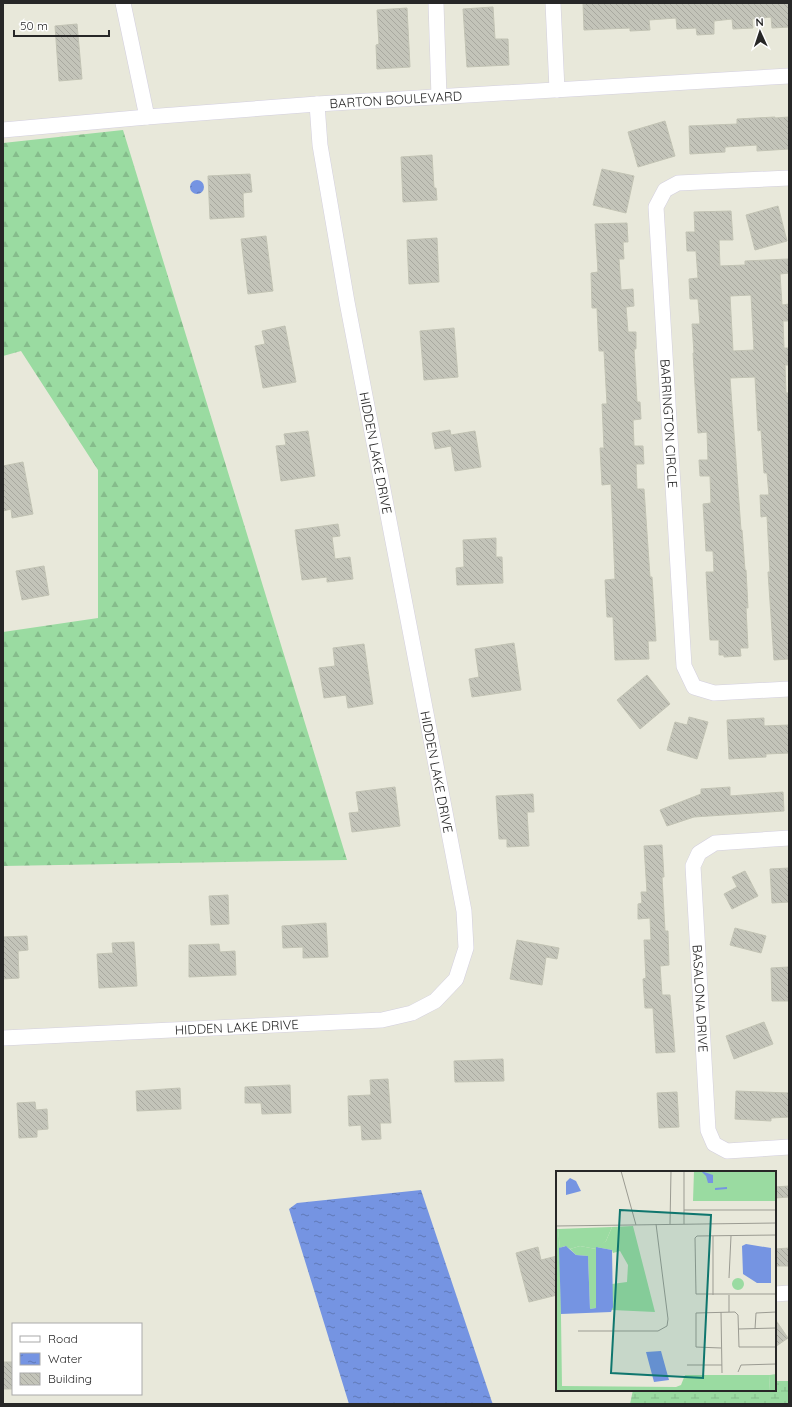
<svg xmlns="http://www.w3.org/2000/svg" width="792" height="1407" viewBox="0 0 792 1407" font-family="Quicksand,sans-serif">
<defs>
<pattern id="forest-firs" width="22" height="20" patternUnits="userSpaceOnUse"><rect width="22" height="20" fill="#9adba1"/><path d="M5 1l3.5 6h-7zM16 11l3.5 6h-7z" fill="#85bc8b"/></pattern>
<pattern id="wetland-marsh" width="20" height="14" patternUnits="userSpaceOnUse"><rect width="20" height="14" fill="#9adba1"/><path d="M1 5h8M5 5V1M11 12h8M15 12V8" fill="none" stroke="#85bc8b"/></pattern>
<pattern id="water-ripples" width="26" height="14" patternUnits="userSpaceOnUse"><rect width="26" height="14" fill="#7594e2"/><path d="M2 4q2-2 4 0t4 0M15 11q2-2 4 0t4 0" fill="none" stroke="#6079b7"/></pattern>
<pattern id="building-back-hatch" width="6" height="6" patternUnits="userSpaceOnUse"><rect width="6" height="6" fill="#c3c4b9"/><path d="M-1 5l2 2M0 0l6 6M5-1l2 2" fill="none" stroke="#a8a89f"/></pattern>
</defs>
<rect width="100%" height="100%" fill="#e8e8da"/>
<path fill="url(#forest-firs)" d="M123,130L347,860L3,866V632L98,618V470L21,351L3,356V143Z"/>
<path fill="url(#wetland-marsh)" d="M775,1381H789V1404H630L633,1390H775Z"/>
<path fill="url(#water-ripples)" d="M190 187a7 7 0 1 1 14 0a7 7 0 1 1-14 0Z
M421,1190L492,1402L493,1404H349L289,1209L297,1203Z"/>
<path fill="url(#building-back-hatch)" stroke="#c2c3b4" fill-rule="evenodd" d="M583,3H789V27L772,28L771,17L752,19L753,28L733,29L732,19L714,21V34L697,35L696,28L677,29L676,18L649,20L650,30L630,31V28L584,30Z
M493,7L495,39H508L509,65L467,67L463,9Z
M407,8L410,67L377,69L376,45L379,44L377,10Z
M77,24L82,79L59,81L55,26Z
M775,117V118L789,117V149L757,151V145L725,147V152L690,154L689,126L737,124V119Z
M665,121L675,156L638,167L628,132Z
M432,155L434,188H436L437,200L403,202L401,157Z
M602,169L634,176L626,213L593,205Z
M250,174L252,192L243,193L244,217L210,219L208,176Z
M778,206L787,241L755,250L746,215Z
M731,211L733,240H719L720,266L745,265V261L788,259L789,273L780,274L782,305L789,304V321H783L784,348H789V365H785L786,393H789V409H788L789,432V659L774,660L768,572H770L767,516L761,517L760,495H769L767,473H764L761,430L758,431L755,377L730,378L741,530H742L745,570H746L748,608H746L748,648H740L741,656L724,657V655H719V640H710L706,572H714L713,551H706L703,504L711,503L710,476H700L699,460H708L707,432L698,433L693,353H694L692,324H700L698,299H690L689,279L698,278L696,251H687L686,232H695L694,212ZM751,295L754,350L733,351L730,296Z
M627,223L628,242H623L624,259H619L621,290L633,289L634,306L626,307L628,332H636V349H634L637,402H640L641,419L633,420L634,446H643L644,464H636L637,489H644L650,577H652L656,641H648L649,659L615,660L613,617H607L605,580L615,579L611,484L602,485L600,448H604L602,404H607L604,351H599L597,308H592L591,273L598,272L595,224Z
M266,236L273,291L248,294L241,239Z
M437,238L439,282L409,284L407,240Z
M285,326L296,382L263,388L255,346L265,344L262,331Z
M454,328L458,377L424,380L420,331Z
M450,430L451,435L475,431L481,467L455,471L451,446L435,449L432,433Z
M308,431L315,476L281,481L276,446L286,445L284,434Z
M23,462L33,514L12,518L11,509L3,511V466Z
M338,524L340,536L332,537L335,559L350,557L353,579L327,582V577L302,580L295,530Z
M496,538V557H502L503,583L457,585L456,568L464,567L463,540Z
M44,566L49,595L22,600L16,571Z
M514,643L521,690L472,697L469,679L479,677L475,649Z
M364,644L373,704L348,708L346,695L324,698L319,668L335,666L333,648Z
M647,675L670,704L640,729L617,700Z
M689,717L708,722L697,759L667,750L675,722L687,725Z
M764,718V726L789,725V753L766,754V757L729,759L727,720Z
M395,787L400,826L352,832L349,813L359,812L356,792Z
M730,787V796L783,792L784,811L694,817L667,826L660,810L701,794V789Z
M533,794L534,812H527L529,846L507,847V839H499L496,796Z
M662,845L664,877H662L665,931H668L669,965L660,966L662,995H670L675,1052L656,1053L653,1008H645L643,979L646,978L644,940H651L650,918L638,919V904L642,903L641,892H647L644,846Z
M789,868V902L772,903L770,869Z
M745,871L758,896L732,909L724,894L737,887L732,877Z
M228,895L229,924L211,925L209,896Z
M326,923L328,957L303,958V947L283,948L282,926Z
M735,928L766,936L761,953L730,945Z
M27,936L28,950L18,951L19,978L3,979V937Z
M517,940L559,948L557,959L546,957L542,985L510,979Z
M134,942L137,986L99,988L97,954L113,953L112,943Z
M219,944L220,952L235,951L236,975L189,977V945Z
M789,967V1001H772L771,968Z
M764,1022L773,1044L734,1059L726,1036Z
M503,1059L504,1081L455,1082L454,1061Z
M388,1079L391,1123H380L381,1139L362,1140L361,1125L349,1126L348,1096L371,1095L370,1080Z
M290,1085L291,1113L262,1114L261,1103H245V1087Z
M180,1088L181,1109L137,1111L136,1091Z
M736,1091L789,1093V1117L771,1118V1121L735,1119Z
M677,1092L679,1127L659,1128L657,1093Z
M35,1102L36,1110L47,1109L48,1129L37,1130V1137L19,1138L17,1103Z
M789,1186V1197L775,1198V1187Z
M538,1247L541,1260L557,1256V1295L529,1302L516,1253Z
M789,1248V1266H775V1249Z
M775,1319L788,1338L775,1347Z
M3,1362H13V1389H3Z"/>
<g fill="none" stroke-linecap="round" stroke-linejoin="round">
<g stroke="#d3cfdf" stroke-width="16">
<g id="minor">
<path d="M123,3L147,117"/>
<path d="M436,3L439,97"/>
<path d="M553,3L557,90"/>
<path id="s1" d="M3,130L147,117L317,104L789,76"/>
<path id="s2" d="M789,178L678,183L665,190L656,207L684,666L694,687L714,693L789,689"/>
<path id="s3" d="M789,838L715,843L699,853L693,866L708,1130L714,1144L727,1151L789,1147"/>
<path id="s4" d="M3,1038L382,1020L412,1013L435,1001L456,979L466,948L464,911L347,302L320,145L317,104"/>
<path d="M775,1294L789,1293"/>
</g>
</g>
<use href="#minor" stroke="#fff" stroke-width="15"/>
</g>
<g text-anchor="middle" dominant-baseline="central" stroke-width="3" stroke-linejoin="round" paint-order="stroke">
<g font-size="13" fill="#272727" stroke="#fff">
<text stroke="none"><textPath href="#s1" startOffset="394">BARTON BOULEVARD</textPath></text>
<text stroke="none"><textPath href="#s2" startOffset="362">BARRINGTON CIRCLE</textPath></text>
<text transform="translate(376 453) rotate(79)">HIDDEN LAKE DRIVE</text>
<text transform="translate(437 772) rotate(79)">HIDDEN LAKE DRIVE</text>
<text stroke="none"><textPath href="#s3" startOffset="240">BASALONA DRIVE</textPath></text>
<text stroke="none"><textPath href="#s4" startOffset="234">HIDDEN LAKE DRIVE</textPath></text>
</g>
</g>
<g transform="translate(556 1171)">
<rect width="220" height="220" fill="#e8e8da"/>
<path d="M138,0H220V30H137ZM56,56L50,70L40,78L24,75L14,78L9,75L4,77L2,58ZM179,204H214L213,220H179Z" fill="#9adba1"/>
<path d="M77,55L99,141L56,139V113L71,111L72,94L64,80L57,82L56,79L40,76L50,70L56,56ZM220,203V220H213L214,204Z" fill="#9adba1"/>
<path d="M0,58H2L4,77L6,215L120,216L125,214L129,204H179V220H0ZM24,75L40,78V137L34,138L32,85L20,84L14,78ZM176 113a6 6 0 1 1 12 0a6 6 0 1 1-12 0Z" fill="#9adba1"/>
<path d="M145,0L157,4V12H152L150,5ZM14,7L20,10L25,20L10,24V11ZM190,73L215,77V112H201L187,103L186,75ZM10,75L20,84L32,85L34,138L40,137V76L56,79L57,136L55,141L5,143L3,77ZM105,180L113,209L98,211L90,181Z" fill="#7594e2"/>
<path fill="none" stroke="#7594e2" stroke-width="2" d="M159,18L171,17"/>
<path fill="none" stroke="#9b9b92" stroke-width="1" d="M65,0L80,54M128,39H220M114,53L115,0M128,53V0M0,55L220,52M220,64L141,65L139,67L140,123H220M157,65V124M173,107L175,65M173,124V141M165,141L166,202M182,158L220,157M199,158L200,142L220,141M22,160H102L111,155L112,148L100,53M165,177L140,176V142L179,141L182,144L183,176H220M131,194H166M182,201L185,194L220,193"/>
<path fill="#0f766e" fill-opacity="0.15" stroke="#0f766e" stroke-width="2" d="M64,39L155,44L147,207L55,202Z"/>
<rect width="220" height="220" fill="none" stroke="#272727" stroke-width="2"/>
</g>
<rect width="792" height="1407" fill="none" stroke="#272727" stroke-width="8"/>
<rect x="12" y="1323" width="130" height="72" fill="#ffffff" stroke="#a9a9a9"/>
<rect x="20" y="1336" width="20" height="6" fill="#ffffff" stroke="#a9a9a9"/>
<text x="48" y="1343" font-size="12" fill="#272727">Road</text>
<rect x="20" y="1353" width="20" height="12" fill="url(#water-ripples)" stroke="#a9a9a9"/>
<text x="48" y="1363" font-size="12" fill="#272727">Water</text>
<rect x="20" y="1373" width="20" height="12" fill="url(#building-back-hatch)" stroke="#a9a9a9"/>
<text x="48" y="1383" font-size="12" fill="#272727">Building</text>
<g transform="translate(760 32) rotate(357)" stroke="#ffffff" stroke-width="3" paint-order="stroke">
<path d="M0-3L7 15L0 10L-7 15Z" fill="#272727"/>
<text y="-6" font-size="11" font-weight="bold" text-anchor="middle" fill="#272727">N</text>
</g>
<path d="M14 30v6h95v-6" fill="none" stroke="#272727" stroke-width="2"/>
<text x="20" y="30" font-size="12" fill="#272727" stroke="#ffffff" stroke-width="3" paint-order="stroke">50 m</text>
</svg>
